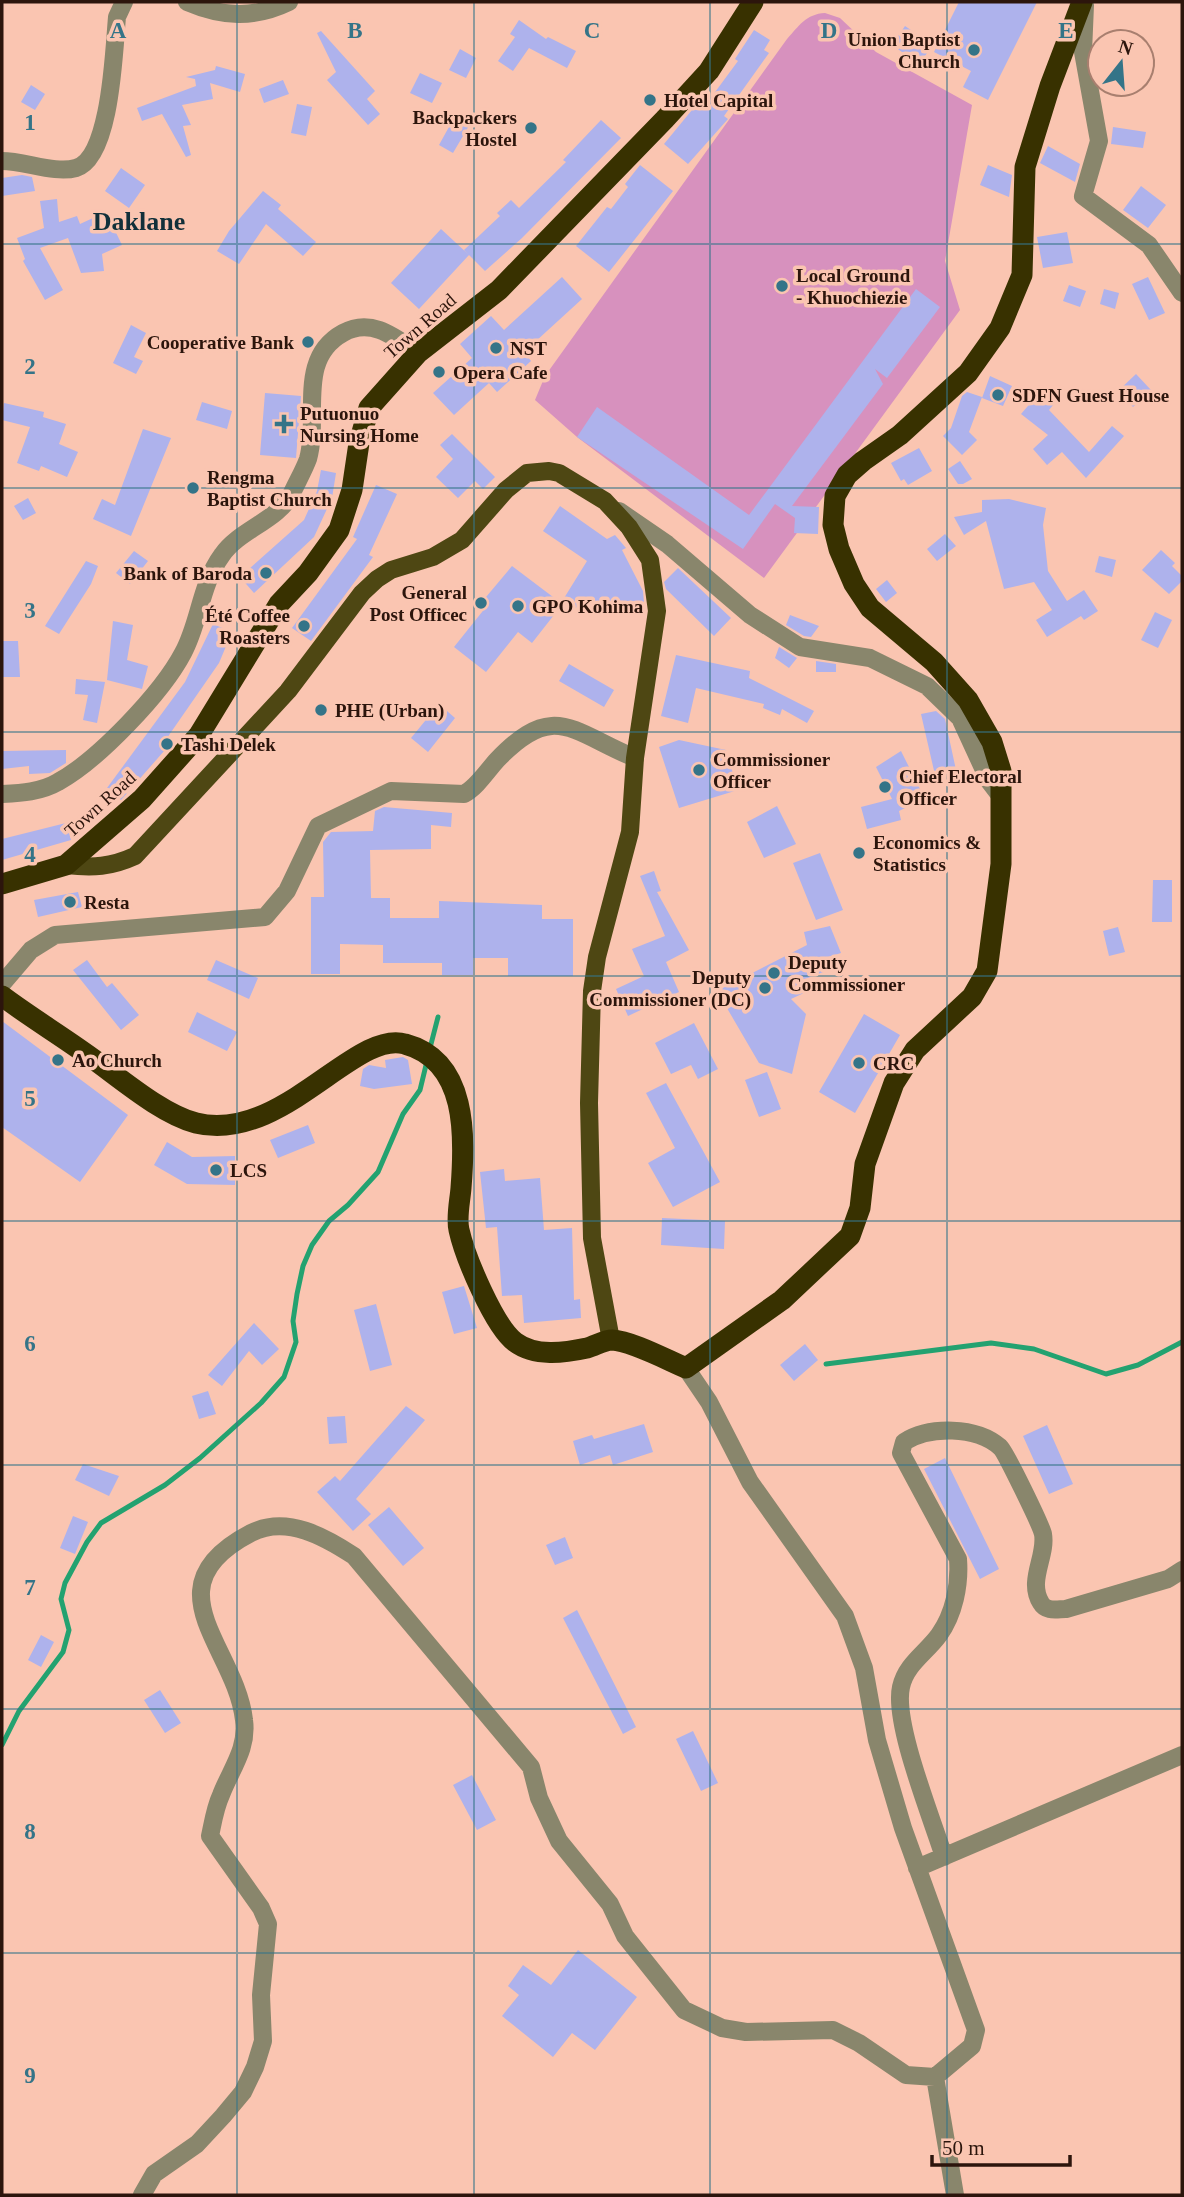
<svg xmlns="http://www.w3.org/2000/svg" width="1184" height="2197" viewBox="0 0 1184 2197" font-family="'Times New Roman',serif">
<rect width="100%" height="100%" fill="#fac5b1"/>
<path fill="#d791be" d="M825,13L840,18L876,52L972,105L945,261L960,310L764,578L577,437L535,400L545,376L787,39C799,26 806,14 825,13Z"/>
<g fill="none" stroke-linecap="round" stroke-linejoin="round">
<path stroke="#23a270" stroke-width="5" d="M430,1048L438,1017
M826,1364L991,1343L1034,1349L1106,1374L1138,1365L1182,1342
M2,1745L19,1711L63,1652L69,1630L61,1599L65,1583L87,1542L101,1523L165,1485L200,1458L261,1403L284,1377L296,1342L293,1321L297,1294L303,1266L312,1245L329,1221L348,1205L378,1172L403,1114L420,1090L427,1061"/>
</g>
<path fill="#aeb2ec" d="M959,2H1037L988,100L963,87L971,71L934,52Z
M519,20L546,39L548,37L576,51L567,68L529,48L513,71L498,61L515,37L510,34Z
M905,26L933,45L919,64L892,45Z
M754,30L770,40L764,50L769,53L724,116L728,119L688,164L664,144L701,99L707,103L738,61L735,59Z
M321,31L375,91L367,99L380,114L368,125L327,80L336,72L317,33Z
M460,49L476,58L466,78L449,70Z
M216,66L245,74L240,92L210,83L213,99L182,105L191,125L183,126L191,155L186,157L162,114L142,121L137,108L196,86L195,79L186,77L215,70Z
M420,73L442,83L432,103L410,93Z
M283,80L289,94L264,103L259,89Z
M31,85L45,94L35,110L21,102Z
M297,104L312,107L306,136L291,133Z
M455,116L470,124L453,153L439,145Z
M601,120L621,138L522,238L485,271L464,250L500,216L497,213L511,200L519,208L566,162L563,160Z
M1113,127L1146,132L1143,148L1111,144Z
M1048,146L1080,164L1075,182L1040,163Z
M640,165L673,191L609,272L576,246L607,207L611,209L628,187L625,184Z
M988,165L1012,175L1009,197L980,185Z
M121,168L145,185L129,208L105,191Z
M22,175L32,177L35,191L2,196V178Z
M1141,186L1166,205L1148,228L1123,210Z
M263,191L281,205L278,209L316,242L303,256L266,224L239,264L217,251L229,231Z
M57,199L59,222L77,216L80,224L106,212L122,245L102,254L104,271L81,273L68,238L40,248L63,290L45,300L23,261L25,259L17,238L44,228L40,201Z
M441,229L469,255L419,309L391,283Z
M1067,232L1073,263L1043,268L1037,237Z
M562,277L582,299L524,352L531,361L497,392L489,383L454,415L433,393L472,358L460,344L491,316L504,330Z
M1148,277L1165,313L1149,320L1132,284Z
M1069,285L1086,291L1080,307L1063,301Z
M916,289L940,307L887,378L875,369L883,384L792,506L819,507L818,534L794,533L795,518L775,504L743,549L577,437L597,407L749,515Z
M1104,289L1119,293L1115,309L1100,304Z
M131,325L146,333L134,357L143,361L136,374L113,363Z
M1136,374L1151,390L1133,407L1118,391Z
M990,376L1012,386L1003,406L982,398Z
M967,392L982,397L969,432L977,440L962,455L943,436L951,428L962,396Z
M1040,392L1054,404L1049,410L1089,452L1112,426L1124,436L1086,478L1062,452L1047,465L1033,449L1048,435L1021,414Z
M265,393L301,396L296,458L260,455Z
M202,402L232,411L227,429L196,420Z
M4,403L44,412L43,417L66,424L59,444L78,452L67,477L41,466L39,471L17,463L30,427L2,420Z
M143,429L171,438L131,536L93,519L102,499L115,505Z
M452,434L495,477L483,489L475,481L458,498L436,477L453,459L440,445Z
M919,448L932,471L908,485L904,479L901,481L891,463Z
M960,461L972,479L963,484H958L948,469Z
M321,470L336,473L332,498L314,537L254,593L240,577L304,520L317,491Z
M376,485L397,494L369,555L373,557L311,641L292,628L357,539L353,537Z
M28,498L36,513L23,520L14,506Z
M1009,499L1046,508L1043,525L1048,571L1067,601L1084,590L1098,611L1084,620L1081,616L1047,637L1036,620L1052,610L1034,582L1004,589L986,521L964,535L954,517L982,512V500Z
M560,506L607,539L615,535L626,548L622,550L643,591L645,614L561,606L532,643L518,632L486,672L454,647L486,607L481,603L512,566L561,603L587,561L543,531Z
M945,534L956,546L937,561L927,549Z
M1161,550L1175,563L1172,566L1182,576V581L1169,594L1142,570Z
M134,551L148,561L130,584L116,573Z
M1099,556L1116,560L1112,577L1095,572Z
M86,561L98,566L91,584L59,634L45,626Z
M678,568L731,618L714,636L666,589L664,582Z
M887,580L897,593L886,602L876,589Z
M1155,612L1172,620L1158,648L1141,640Z
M790,615L819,626L811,637L804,636L786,625Z
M113,621L133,625L127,660L148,666L142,689L107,680Z
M213,624L232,632L219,663L167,738L172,742L121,800L107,788L185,682Z
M2,641H18L20,677H2Z
M779,647L797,658L789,668L775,658Z
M676,655L750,671L749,678L814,711L807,723L782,709L780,715L763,708L764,704L696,688L688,723L661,716Z
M816,661L836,664V672H816Z
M569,664L614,690L604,707L559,681Z
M76,679L105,682L97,723L83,720L88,695L75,694Z
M439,704L455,718L428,752L411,738Z
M936,711L945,719L956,770L935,775L921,714Z
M679,740L726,750L738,790L679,808L659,747Z
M66,750V763L50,773L29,774V766L2,769V751Z
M901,751L921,791L925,790L928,797L899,811L901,820L867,829L861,807L892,799L876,767Z
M777,806L796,844L764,858L747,822Z
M384,807L452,813L451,827L431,825V849L370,850L371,898H390V918H439V901L542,905V919H573V976H508V958H473V975H442V963H383V945L340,944V974H311V897H324L323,842L331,832L373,831L375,811Z
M66,823L71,840L2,860V839Z
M820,853L843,910L816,920L793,863Z
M654,871L661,891L657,892L689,950L666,962L679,992L628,1016L616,989L644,976L632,949L665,936L640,876Z
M1153,880H1172V922H1152Z
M78,892L82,907L38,917L34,900Z
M830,926L841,953L828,957L831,969L800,981L806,992L791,999L806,1014L792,1074L759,1063L717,991L807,945L804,932Z
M1118,927L1125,952L1109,956L1103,931Z
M87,960L107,987L112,983L139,1015L121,1030L73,970Z
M216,960L258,978L249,999L207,980Z
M197,1012L237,1032L227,1051L188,1032Z
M864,1014L900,1035L855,1113L819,1092Z
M2,1021L128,1115L80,1182L2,1127Z
M694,1023L718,1069L698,1079L691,1065L671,1074L655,1043Z
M403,1057L408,1060L412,1084L374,1089L360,1086L363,1069L369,1065L386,1068L385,1060Z
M767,1072L781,1109L759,1117L745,1080Z
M666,1083L720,1182L673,1207L648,1163L675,1148L646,1093Z
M308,1125L315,1143L278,1158L270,1140Z
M167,1142L192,1157L235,1156V1185L187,1184L154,1165Z
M504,1169L505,1181L540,1178L544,1230L572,1228L574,1300L580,1299L581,1318L524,1323L522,1295L502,1296L497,1227L486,1228L480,1172Z
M662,1218L725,1221L724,1249L661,1245Z
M464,1286L477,1328L454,1334L442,1292Z
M376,1304L392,1365L370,1371L354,1310Z
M254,1323L279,1349L262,1365L249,1351L222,1386L208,1375Z
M805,1344L818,1360L794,1381L780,1365Z
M208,1391L216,1414L199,1419L192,1396Z
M406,1406L425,1420L356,1499L371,1514L353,1531L317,1492L335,1476L340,1481Z
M345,1416L347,1443L329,1444L327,1417Z
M644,1424L653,1452L613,1465L610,1455L580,1465L573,1441L592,1435L594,1439Z
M1047,1425L1073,1484L1049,1494L1023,1436Z
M945,1458L999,1569L980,1579L924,1469Z
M83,1464L119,1476L109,1496L75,1480Z
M389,1507L424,1548L403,1566L368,1525Z
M73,1516L88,1522L75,1554L60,1548Z
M565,1537L573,1558L555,1565L546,1545Z
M577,1610L636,1727L623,1734L563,1618Z
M41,1635L54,1642L41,1667L28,1660Z
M160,1690L181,1723L165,1733L144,1700Z
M693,1731L718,1783L701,1791L676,1739Z
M472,1775L496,1820L477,1830L453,1785Z
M578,1950L637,1997L595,2050L572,2033L553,2057L502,2016L519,1995L508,1986L523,1965L551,1985Z"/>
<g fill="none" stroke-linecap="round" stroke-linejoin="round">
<path stroke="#89866c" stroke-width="18" d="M187,2C222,17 254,19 289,2
M1085,5L1083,52L1099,141L1083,196L1149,245L1182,293
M2,161C25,161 55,174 76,168C111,158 114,49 117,17L124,2
M619,511L667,544L750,615L800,647L870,658L927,686L960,718L989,781L1002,798
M2,794C21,793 41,792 58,782C98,760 162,693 183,653C200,622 200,585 222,555C240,529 278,521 292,493C297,482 304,470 308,459C320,416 296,359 343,333C371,317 395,337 418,353
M2,984L31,950L55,935L265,917L287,891L318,826L391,791L464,794C477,787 487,771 497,760C554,700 572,732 635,758
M686,1368L709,1402L750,1482L845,1616L864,1668L877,1740L903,1828L976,2030L972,2046L935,2077L955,2195
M944,1857C932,1818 893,1723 901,1687C906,1664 926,1653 939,1635C954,1614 960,1585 958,1559L901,1453L904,1442C929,1426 976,1426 1000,1447C1005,1451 1041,1525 1043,1534C1047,1556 1027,1581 1041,1603C1046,1612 1057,1609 1066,1609L1168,1579L1182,1570
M917,1868L1182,1755
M142,2195L154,2174L197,2144L223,2116L243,2092L255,2067L263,2041L261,1995L268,1924L261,1908L210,1836C213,1822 215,1808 221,1795C231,1769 248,1749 244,1720C236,1647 147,1587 251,1533C287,1515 325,1537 354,1556L531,1767L539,1798L559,1841L610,1904L625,1936L684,2010L722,2028L746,2032L833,2030L859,2043L906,2075L935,2077"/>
<path stroke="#4e4713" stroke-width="18" d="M66,865C93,868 111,867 135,856L288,691L362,593L377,579L391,570L433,557L462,540L506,490L527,473L549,471L559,473L605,501L629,527L650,560L657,611L635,758L630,832L597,957L592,991L589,1103L592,1238L611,1340"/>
<path stroke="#383100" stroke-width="21" d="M2,884L66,865L142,799L199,735L279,604L308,573L339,530L352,490L359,443L369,408L418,353L499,290L665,119L709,71L753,2
M2,996C30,1017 60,1035 89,1056C119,1077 161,1114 196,1123C281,1144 355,1029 405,1044C468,1061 465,1137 461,1188C460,1201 456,1218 459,1230C465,1257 494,1326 515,1342C535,1357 564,1353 587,1348C595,1346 604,1340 612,1340C632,1341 667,1360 686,1368L782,1300L850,1236L860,1208L865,1164L894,1083L915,1050L972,997L987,971L1001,864V771L992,742L968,700L934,662L870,608L854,584L839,549L833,525L835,496L847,475L863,461L900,435L968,373L1000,328L1022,275L1025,167L1050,86L1082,2"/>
</g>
<path fill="none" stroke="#347488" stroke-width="2" stroke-opacity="0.55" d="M237,2V2195M474,2V2195M710,2V2195M947,2V2195M2,244H1182M2,488H1182M2,732H1182M2,976H1182M2,1221H1182M2,1465H1182M2,1709H1182M2,1953H1182"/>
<g fill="#347488" stroke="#fac5b1" stroke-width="2.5">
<circle cx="974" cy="50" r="7"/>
<circle cx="650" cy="100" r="7"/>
<circle cx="531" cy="128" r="7"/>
<circle cx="782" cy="286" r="7"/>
<circle cx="308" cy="342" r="7"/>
<circle cx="496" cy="348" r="7"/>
<circle cx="439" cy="372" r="7"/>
<circle cx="998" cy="395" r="7"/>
<path d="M280.5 413.5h7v7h7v7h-7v7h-7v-7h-7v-7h7z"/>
<circle cx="193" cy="488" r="7"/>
<circle cx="266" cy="573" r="7"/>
<circle cx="481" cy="603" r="7"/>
<circle cx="518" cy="606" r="7"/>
<circle cx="304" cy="626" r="7"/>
<circle cx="321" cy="710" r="7"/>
<circle cx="167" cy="744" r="7"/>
<circle cx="699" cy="770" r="7"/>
<circle cx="885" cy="787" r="7"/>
<circle cx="859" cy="853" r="7"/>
<circle cx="70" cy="902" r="7"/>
<circle cx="774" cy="973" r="7"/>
<circle cx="765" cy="988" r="7"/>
<circle cx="58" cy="1060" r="7"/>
<circle cx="859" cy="1063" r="7"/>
<circle cx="216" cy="1170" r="7"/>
</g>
<g text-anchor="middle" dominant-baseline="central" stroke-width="7" stroke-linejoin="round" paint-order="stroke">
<g font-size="19" font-weight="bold" fill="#2c150c" stroke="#fac5b1" text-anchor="start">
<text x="960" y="39" text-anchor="end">Union Baptist<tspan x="960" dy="22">Church</tspan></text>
<text x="664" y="100">Hotel Capital</text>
<text x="517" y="117" text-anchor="end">Backpackers<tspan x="517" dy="22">Hostel</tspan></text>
<text x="796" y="275">Local Ground<tspan x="796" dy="22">- Khuochiezie</tspan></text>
<text x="294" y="342" text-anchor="end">Cooperative Bank</text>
<text x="510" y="348">NST</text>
<text x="453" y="372">Opera Cafe</text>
<text x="1012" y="395">SDFN Guest House</text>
<text x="300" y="413">Putuonuo<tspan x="300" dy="22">Nursing Home</tspan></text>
<text x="207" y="477">Rengma<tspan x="207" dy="22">Baptist Church</tspan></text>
<text x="252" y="573" text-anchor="end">Bank of Baroda</text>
<text x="467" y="592" text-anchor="end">General<tspan x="467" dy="22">Post Officec</tspan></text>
<text x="532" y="606">GPO Kohima</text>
<text x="290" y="615" text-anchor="end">Été Coffee<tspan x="290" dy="22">Roasters</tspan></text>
<text x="335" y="710">PHE (Urban)</text>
<text x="181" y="744">Tashi Delek</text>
<text x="713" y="759">Commissioner<tspan x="713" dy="22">Officer</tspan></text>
<text x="899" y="776">Chief Electoral<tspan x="899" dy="22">Officer</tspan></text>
<text x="873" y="842">Economics &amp;<tspan x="873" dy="22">Statistics</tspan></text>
<text x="84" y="902">Resta</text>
<text x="788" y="962">Deputy<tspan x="788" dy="22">Commissioner</tspan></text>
<text x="751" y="977" text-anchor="end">Deputy<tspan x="751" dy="22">Commissioner (DC)</tspan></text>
<text x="72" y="1060">Ao Church</text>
<text x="873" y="1063">CRC</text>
<text x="230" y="1170">LCS</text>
</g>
<g font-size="19" fill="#2c150c" stroke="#fac5b1">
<text transform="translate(420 326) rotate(-41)">Town Road</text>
<text transform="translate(100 804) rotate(-42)">Town Road</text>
</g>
<g font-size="26" font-weight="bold" fill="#11303a" stroke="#fac5b1">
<text x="139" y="221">Daklane</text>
</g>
</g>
<g font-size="23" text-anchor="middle" font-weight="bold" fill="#347488" stroke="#fac5b1" stroke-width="7" stroke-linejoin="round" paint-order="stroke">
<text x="118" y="38">A</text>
<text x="355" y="38">B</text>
<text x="592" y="38">C</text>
<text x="829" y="38">D</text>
<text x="1066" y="38">E</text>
<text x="30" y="130">1</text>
<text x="30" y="374">2</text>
<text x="30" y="618">3</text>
<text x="30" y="862">4</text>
<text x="30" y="1106">5</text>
<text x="30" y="1351">6</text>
<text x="30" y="1595">7</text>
<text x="30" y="1839">8</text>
<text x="30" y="2083">9</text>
</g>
<rect width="1184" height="2197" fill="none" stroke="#2c150c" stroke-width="7"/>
<g transform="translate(1121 63) rotate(17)"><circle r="33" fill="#fac5b1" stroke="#a87f6f" stroke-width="2"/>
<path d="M0-5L12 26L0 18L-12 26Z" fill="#347488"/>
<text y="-10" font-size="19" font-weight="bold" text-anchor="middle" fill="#2c150c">N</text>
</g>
<path d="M932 2155v10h138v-10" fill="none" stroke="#2c150c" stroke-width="3.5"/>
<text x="942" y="2155" font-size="21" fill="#2c150c" stroke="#fac5b1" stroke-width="5" paint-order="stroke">50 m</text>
</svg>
